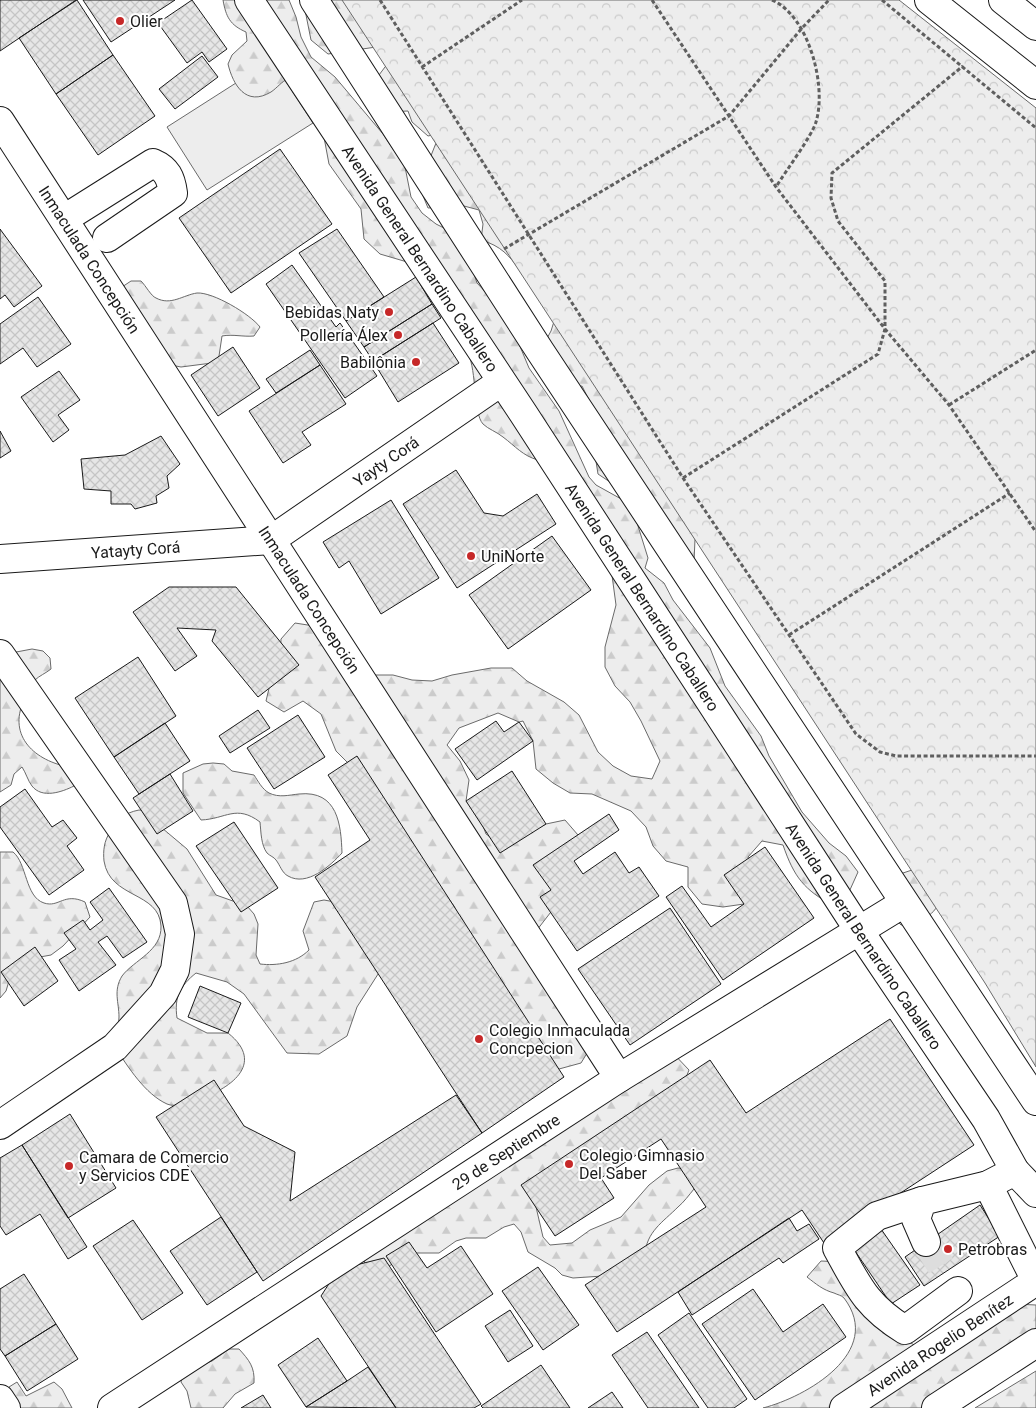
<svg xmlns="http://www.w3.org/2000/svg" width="1036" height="1408" viewBox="0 0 1036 1408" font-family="Roboto,sans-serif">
<defs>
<pattern id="forest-firs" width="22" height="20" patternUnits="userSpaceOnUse" patternTransform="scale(1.25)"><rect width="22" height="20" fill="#ededed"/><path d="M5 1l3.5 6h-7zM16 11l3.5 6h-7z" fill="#cbcbcb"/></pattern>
<pattern id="park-crowns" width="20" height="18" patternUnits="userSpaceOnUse" patternTransform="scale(1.25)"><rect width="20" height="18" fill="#ededed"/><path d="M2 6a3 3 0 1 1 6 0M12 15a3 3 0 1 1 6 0" fill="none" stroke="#cbcbcb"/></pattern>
<pattern id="building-cross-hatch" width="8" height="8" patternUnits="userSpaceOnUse" patternTransform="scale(1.25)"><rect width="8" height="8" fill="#e6e6e6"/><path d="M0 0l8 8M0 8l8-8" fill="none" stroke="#c5c5c5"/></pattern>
</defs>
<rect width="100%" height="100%" fill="#fff"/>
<path fill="#ededed" stroke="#6a6a6a" d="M272,60L313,123L207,190L167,127Z"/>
<path fill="url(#forest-firs)" stroke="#6a6a6a" d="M223,0H289L296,17L301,37L311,57L335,77L383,134L405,167L411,197L422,213L436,224L446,229L466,251L477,283L491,298L500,315L509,320L529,368L559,411L589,477L596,485L623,500L633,510L648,558L645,568L664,583L673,600L710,648L725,686L761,736L769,756L802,812L829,843L846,856L858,872L849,892L834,906C804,890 794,877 783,845L762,841L748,857L753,877L744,904L723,907L702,904L688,887V867L666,861L653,846L646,827L631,811L592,794L570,793L553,783L536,769L533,741L523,721L519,722L498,713L459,728L447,745L460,761L469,780L466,801L479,815L486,834L503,846L546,824L565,820L578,835L562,851L554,908L530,939L592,1045L581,1063L559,1069L544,1055L464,927L454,906L352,767L336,751L321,714L303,701L284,712L266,701L271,680L280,659L281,639L295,623L314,626L374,675H393L412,680L432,681L452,675L491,668H512L527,681L564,702L579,715L598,752L613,766L631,776L652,779L660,761L641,721L630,702L615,686L605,667V647L616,605L611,568L607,567L538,460C523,456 515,446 503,437C497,432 488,429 483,424C473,413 477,372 468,353L414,264L380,254L364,239L361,209L329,164L323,132L289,78C281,82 277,88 271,92C246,107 233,85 228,64L232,55L247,41L246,32C230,25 226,17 223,0Z
M303,0H395L383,46L328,54L311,40Z
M400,47L445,132L428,136L412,122L408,111L385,112L379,75Z
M436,143L477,146L521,272C509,255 501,246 481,240L483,224L479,210L464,206L428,208L419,186Z
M131,281H141C146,286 151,296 156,298C171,306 183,295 197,293C213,292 250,314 260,327L254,336C243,337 233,334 222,336L219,356L212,363L181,367L171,365L122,287Z
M556,315L695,539L694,562L637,481L610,482L598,474L595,455L607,443L586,446L578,431L591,404L582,386L553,390L540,351L551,331Z
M32,649L43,651L50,658L51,669C46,673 39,676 35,680C30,684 27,694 24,700C7,737 36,761 69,767L75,776L74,786C62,792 42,799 32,786C28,781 26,773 22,767L14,774L11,785L0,792V662L11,653Z
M213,763L224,764L232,771L254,775C258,781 262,789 269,793C279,798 289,795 299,794C338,790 341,825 342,853C330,866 307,887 288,876C282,873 280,865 276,860C274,857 270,856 267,853C261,845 261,832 260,822C236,804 226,819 201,820L183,793V773L203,764Z
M139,810L150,811L162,828L187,849L216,895L247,906L254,914L258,924L256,955L260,964C277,966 296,963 309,950L303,931L314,902L324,900L335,902L380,971L357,1007L347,1036L319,1054L287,1053L244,994L227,982L196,973C180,986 174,997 177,1018L207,1033H228C267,1064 229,1090 196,1100C187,1102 176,1108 167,1104C145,1094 128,1067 115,1047C116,1037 119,1027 119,1017C119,1002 113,991 122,976C134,960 162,951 161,926C159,891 110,899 104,861C103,851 104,841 110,832C118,819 124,813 139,810Z
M0,852H13C27,863 25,897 44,903C59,908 64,892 85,902L90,917L63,946L51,955L40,957L9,981L6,991L0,998Z
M924,866L947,892C933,914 928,922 901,925L887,911L885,898L903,873Z
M671,1051L689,1070L685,1080L533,1194L543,1237L550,1245L572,1243L590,1230L621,1217L649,1185L667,1171L678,1168L690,1170L694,1189C689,1195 684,1202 678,1207C663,1222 646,1232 645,1255L603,1276L573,1278L562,1275L555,1268L528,1252L521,1232L514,1224L504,1227L486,1238H466L456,1241L439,1253H411L384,1269L365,1267L364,1256Z
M821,1261L844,1262L877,1289L891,1304L905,1339L923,1351L1014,1304L1036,1305V1354L992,1389L962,1408H763C806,1397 885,1352 844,1298C841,1295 838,1295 834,1293C823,1290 816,1284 807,1277Z
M229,1349H239C249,1360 255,1367 254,1383L235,1394L223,1408H191L187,1391L181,1382L184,1371L212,1361Z
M1036,1371V1408H975Z
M17,1382L26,1396L54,1382L62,1389L72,1408H17L9,1387Z"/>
<path fill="url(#park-crowns)" stroke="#6a6a6a" d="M342,0H899L1036,108V1067L985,983Z"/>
<path fill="url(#building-cross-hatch)" stroke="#1a1a1a" d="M0,0H76L0,51Z
M77,0L113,55L56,94L19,38Z
M83,0H175L111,42Z
M192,0L227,49L209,62L202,52L187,63L158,23Z
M113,55L155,116L98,155L56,94Z
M202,56L218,77L175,109L159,89Z
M280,149L332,224L231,293L179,218Z
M0,229L42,286L14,307L5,295L0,299Z
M337,229L384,297L346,321L299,253Z
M292,265L336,327L340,323L377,376L345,398L266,284Z
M416,277L432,304L364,347L346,321Z
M38,297L71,344L37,367L23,348L0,364V324Z
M432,304L441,318L373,361L364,347Z
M433,323L459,363L398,402L373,361Z
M233,347L260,388L218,416L191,375Z
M310,350L320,365L276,393L266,379Z
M320,365L346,404L302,432L311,445L283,463L249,411Z
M59,371L80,400L58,415L69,430L53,442L21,397Z
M0,431L11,451L0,458Z
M161,436L180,464L167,476L169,488L156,496L157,503L135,509L131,504H111V491L84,489L81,459L125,455Z
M456,470L484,513L503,516L537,494L556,524L457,588L403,504Z
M391,500L439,578L381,614L349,561L339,568L323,542Z
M552,536L591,590L508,649L469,595Z
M169,587H236L299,665L258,697L212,641L216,630L177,628L197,656L175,671L133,612Z
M138,657L176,716L114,757L75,698Z
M258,710L270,728L230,753L219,736Z
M298,715L325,757L274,789L247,748Z
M496,721L504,732L519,722L533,741L477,780L455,749Z
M165,723L190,761L139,794L114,757Z
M357,756L564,1077L482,1133L315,877L370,840L328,775Z
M512,771L546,824L500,853L466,801Z
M170,774L193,811L157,834L133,798Z
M25,789L52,827L63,820L77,838L67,846L84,870L49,895L0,827V807Z
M609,814L619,830L574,861L583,874L615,852L629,873L639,867L659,896L577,951L540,897L551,890L533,865Z
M234,822L278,888L241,912L196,846Z
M765,847L814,918L723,980L666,897L682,886L711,927L744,904L724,875Z
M109,888L147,942L123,958L107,936L98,942L116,965L79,991L59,960L76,949L64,933L83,920L90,930L103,920L90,902Z
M670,908L721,984L630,1045L578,969Z
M35,947L58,981L24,1006L1,972Z
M200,986L241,1003L228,1033L188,1017Z
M890,1019L974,1145L824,1243L802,1210L617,1332L585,1285L706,1207L661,1139L601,1178L614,1198L555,1236L521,1185L710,1060L746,1113Z
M214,1080L244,1126L295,1152L290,1201L456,1095L482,1133L263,1281L156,1117Z
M70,1114L116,1188L68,1218L22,1145Z
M22,1145L87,1247L68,1259L40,1214L6,1235L0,1226V1158Z
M980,1205L1000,1236L924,1286L905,1257Z
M221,1217L257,1272L207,1305L170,1251Z
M789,1218L797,1231L809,1224L819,1239L783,1263L779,1258L692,1315L678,1292Z
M133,1220L183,1293L142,1320L93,1246Z
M881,1229L920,1285L891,1304L853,1248Z
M409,1242L427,1268L461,1246L493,1294L436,1332L386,1256Z
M384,1258L481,1404L474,1408H396L321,1296L332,1279L344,1268Z
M538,1267L579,1325L543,1350L502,1291Z
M24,1274L56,1324L5,1356L0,1349V1289Z
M753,1289L783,1332L823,1304L846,1337L755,1400L702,1324Z
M510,1310L533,1346L508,1362L485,1326Z
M689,1313L747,1399L734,1408H708L658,1335Z
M56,1324L78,1359L27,1391L5,1356Z
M647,1332L699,1408H648L612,1355Z
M318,1338L347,1381L306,1407L278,1365Z
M541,1365L570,1408H483L481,1406Z
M368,1367L396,1408L306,1407L347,1381Z
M612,1392L623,1408H588Z
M263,1395L271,1408H241Z"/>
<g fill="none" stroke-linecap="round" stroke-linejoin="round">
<path stroke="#ddd" stroke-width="28" stroke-dasharray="28 14" stroke-linecap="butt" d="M926,1242L945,1272"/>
<g stroke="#1a1a1a" stroke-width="30">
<g id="minor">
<path d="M929,0L1036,85"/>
<path d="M1003,0L1036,26"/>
<path id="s1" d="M0,121L619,1078"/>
<path d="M64,219L153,163C167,169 171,178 173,193L107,238"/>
<path id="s2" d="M0,559L271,540L501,382"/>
<path d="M0,654L173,903L180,934L175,970L163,994L115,1047L0,1125"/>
<path d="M988,1185L1036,1281"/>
<path d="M922,1201L877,1216L837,1248C858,1286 866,1306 905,1330L958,1291"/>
<path d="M926,1242L916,1219L922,1201L988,1185L1015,1171"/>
<path d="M0,1399L6,1408"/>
<path id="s3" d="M112,1408L619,1078L904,903"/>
<path id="s4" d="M844,1408L1036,1281"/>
<path d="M936,1408L1036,1343"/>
</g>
</g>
<g stroke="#1a1a1a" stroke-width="30">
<g id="major">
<path id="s5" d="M249,0L523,413L860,932L986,1119L1015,1171L1036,1193"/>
<path d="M314,0L540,351L1036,1101"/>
</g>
</g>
<path stroke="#5f5f5f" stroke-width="3" stroke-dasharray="4 2.5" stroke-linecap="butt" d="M380,0L683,478L856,734L880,752L896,756H1036
M652,0L776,187L885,329L949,405L1036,532
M772,0C809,16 827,86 816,122C812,136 785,172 776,187
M882,0L1036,128
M422,67L522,0
M504,249L729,116L802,28L829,0
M949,405L1036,350
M683,478L878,354L885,329V281L838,221L831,198L832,173L963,66
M789,635L1010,493"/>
<use href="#minor" stroke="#fff" stroke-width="28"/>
<use href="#major" stroke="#fff" stroke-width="28"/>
</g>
<g fill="#c62828" stroke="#fff" stroke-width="2">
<circle cx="120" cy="21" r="5"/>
<circle cx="389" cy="312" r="5"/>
<circle cx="398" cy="335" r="5"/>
<circle cx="416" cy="362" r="5"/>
<circle cx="471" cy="556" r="5"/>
<circle cx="479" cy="1039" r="5"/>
<circle cx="569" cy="1164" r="5"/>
<circle cx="69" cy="1166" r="5"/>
<circle cx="948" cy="1249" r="5"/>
</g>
<g text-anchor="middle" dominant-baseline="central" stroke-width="4" stroke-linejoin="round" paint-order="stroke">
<g font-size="16" fill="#1a1a1a" stroke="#fff" text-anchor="start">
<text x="130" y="21">Olier</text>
<text x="379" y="312" text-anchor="end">Bebidas Naty</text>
<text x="388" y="335" text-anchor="end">Pollería Álex</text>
<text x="406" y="362" text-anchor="end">Babilônia</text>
<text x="481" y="556">UniNorte</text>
<text x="489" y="1030">Colegio Inmaculada<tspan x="489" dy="18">Concpecion</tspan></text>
<text x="579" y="1155">Colegio Gimnasio<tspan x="579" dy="18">Del Saber</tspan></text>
<text x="79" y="1157">Camara de Comercio<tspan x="79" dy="18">y Servicios CDE</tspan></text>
<text x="958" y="1249">Petrobras</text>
</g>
<g font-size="16" fill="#1a1a1a" stroke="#fff">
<text stroke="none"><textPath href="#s1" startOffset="165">Inmaculada Concepción</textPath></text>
<text stroke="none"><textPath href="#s5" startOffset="310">Avenida General Bernardino Caballero</textPath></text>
<text stroke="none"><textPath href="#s2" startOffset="411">Yayty Corá</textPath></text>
<text stroke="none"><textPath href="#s2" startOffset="136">Yatayty Corá</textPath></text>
<text stroke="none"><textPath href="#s5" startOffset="715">Avenida General Bernardino Caballero</textPath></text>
<text stroke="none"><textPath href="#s1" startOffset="570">Inmaculada Concepción</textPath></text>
<text stroke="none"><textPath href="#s5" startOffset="1120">Avenida General Bernardino Caballero</textPath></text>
<text stroke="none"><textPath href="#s3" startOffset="470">29 de Septiembre</textPath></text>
<text stroke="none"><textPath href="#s4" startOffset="115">Avenida Rogelio Benítez</textPath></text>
</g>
</g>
</svg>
